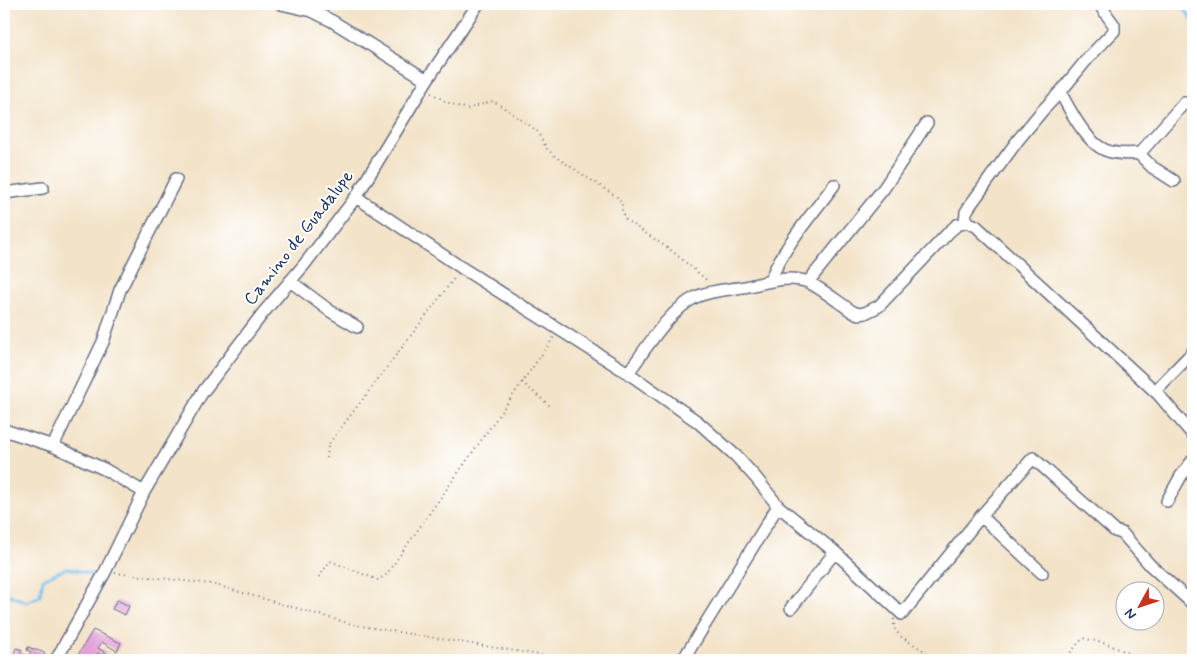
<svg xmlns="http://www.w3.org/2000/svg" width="1197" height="664" viewBox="0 0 1197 664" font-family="Mynerve,sans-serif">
<rect width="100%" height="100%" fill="#fff"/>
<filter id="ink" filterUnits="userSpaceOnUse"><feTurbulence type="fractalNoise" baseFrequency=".02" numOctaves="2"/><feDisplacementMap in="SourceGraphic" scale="10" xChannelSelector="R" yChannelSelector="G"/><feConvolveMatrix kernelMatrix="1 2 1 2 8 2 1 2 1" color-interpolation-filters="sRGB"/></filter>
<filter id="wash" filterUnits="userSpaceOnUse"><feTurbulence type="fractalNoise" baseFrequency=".0096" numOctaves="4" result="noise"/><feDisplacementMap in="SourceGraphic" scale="20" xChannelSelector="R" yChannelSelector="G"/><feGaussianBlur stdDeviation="1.12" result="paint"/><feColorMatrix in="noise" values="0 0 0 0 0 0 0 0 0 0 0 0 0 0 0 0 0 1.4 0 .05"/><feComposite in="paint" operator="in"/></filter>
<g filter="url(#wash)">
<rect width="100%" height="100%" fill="#f3e3c8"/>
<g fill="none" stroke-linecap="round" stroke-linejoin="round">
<path stroke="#73c0ed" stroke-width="3" d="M1181,4L1193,21
M4,593L27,602L40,596L43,579L67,568L96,575"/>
</g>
<g id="blocks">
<path fill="#e2a1d7" d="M117,600L129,606L125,615L112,609Z
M93,630L121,643L117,651L102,642L98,648L106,653L104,656L98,653L96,655L105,660H75Z
M28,647L45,653L42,660L21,659L23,654L29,656L31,652L27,650Z
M16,648L22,650L19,658L13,657Z"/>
</g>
</g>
<g filter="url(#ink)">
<use href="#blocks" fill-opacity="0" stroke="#676e83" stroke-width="1"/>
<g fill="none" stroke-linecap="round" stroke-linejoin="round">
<g stroke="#676e83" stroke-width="14">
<path id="minor" d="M281,4L312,11L332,21L427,80
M1060,92C1070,110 1086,142 1105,150C1114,154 1130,154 1140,153L1184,103H1188L1193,106
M1138,153L1152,167L1174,181
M4,193L43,188
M356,197L462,268L628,373L698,422L736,456L756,478L778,506L835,552L902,614L981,516L1033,458L1115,531L1122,533L1150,565L1193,604
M965,222L966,212L971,204L1018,140L1042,111L1062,90L1088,58L1114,31V25L1099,4
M290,281L330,311L357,327
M770,281C784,245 811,216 834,185
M808,282L884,188L927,123
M628,373C645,350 670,309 696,297C713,289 731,290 749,286C766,282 787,276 805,281C816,284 842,305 853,312L859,314L865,313L879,306L950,231L957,225L967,222L976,226L1158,394L1193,435
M1155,391L1193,352
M4,430L53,446L104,469L144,492
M53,446L103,342L120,290L176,179
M1167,501L1181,476L1193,460
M981,516L1042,573
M791,608L835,552
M56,660L105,572L144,492L202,393L263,313L304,265L356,197L427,80L478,4
M683,660L778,506"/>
</g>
<path stroke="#676e83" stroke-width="2" stroke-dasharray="1 4" stroke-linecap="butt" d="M431,93L449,103L467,109L493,101L506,109L537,131L547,149L556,157L617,197L622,203V211L626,220L672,251L709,282
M522,382L551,407
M327,458L328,445L456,276
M115,573L212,584L355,625L571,660
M319,577L330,561L378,580L386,575L554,337
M894,619V628L900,636L939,660
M1064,660L1083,638L1107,644L1146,660"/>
<use href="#minor" stroke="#fff" stroke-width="11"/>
</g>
</g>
<g text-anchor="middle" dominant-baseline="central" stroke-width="4" stroke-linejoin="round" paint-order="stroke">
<g font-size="18" fill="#1b2f5e" stroke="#fff">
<text transform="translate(299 238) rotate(-52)">Camino de Guadalupe</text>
</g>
</g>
<rect width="1197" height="664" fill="none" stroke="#fff" stroke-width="20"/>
<g transform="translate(1140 606) rotate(230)"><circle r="24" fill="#ffffff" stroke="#a4acbf"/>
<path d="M0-4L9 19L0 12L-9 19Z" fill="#c8321e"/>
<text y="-8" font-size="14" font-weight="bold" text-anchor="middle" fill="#1b2f5e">N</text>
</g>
</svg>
